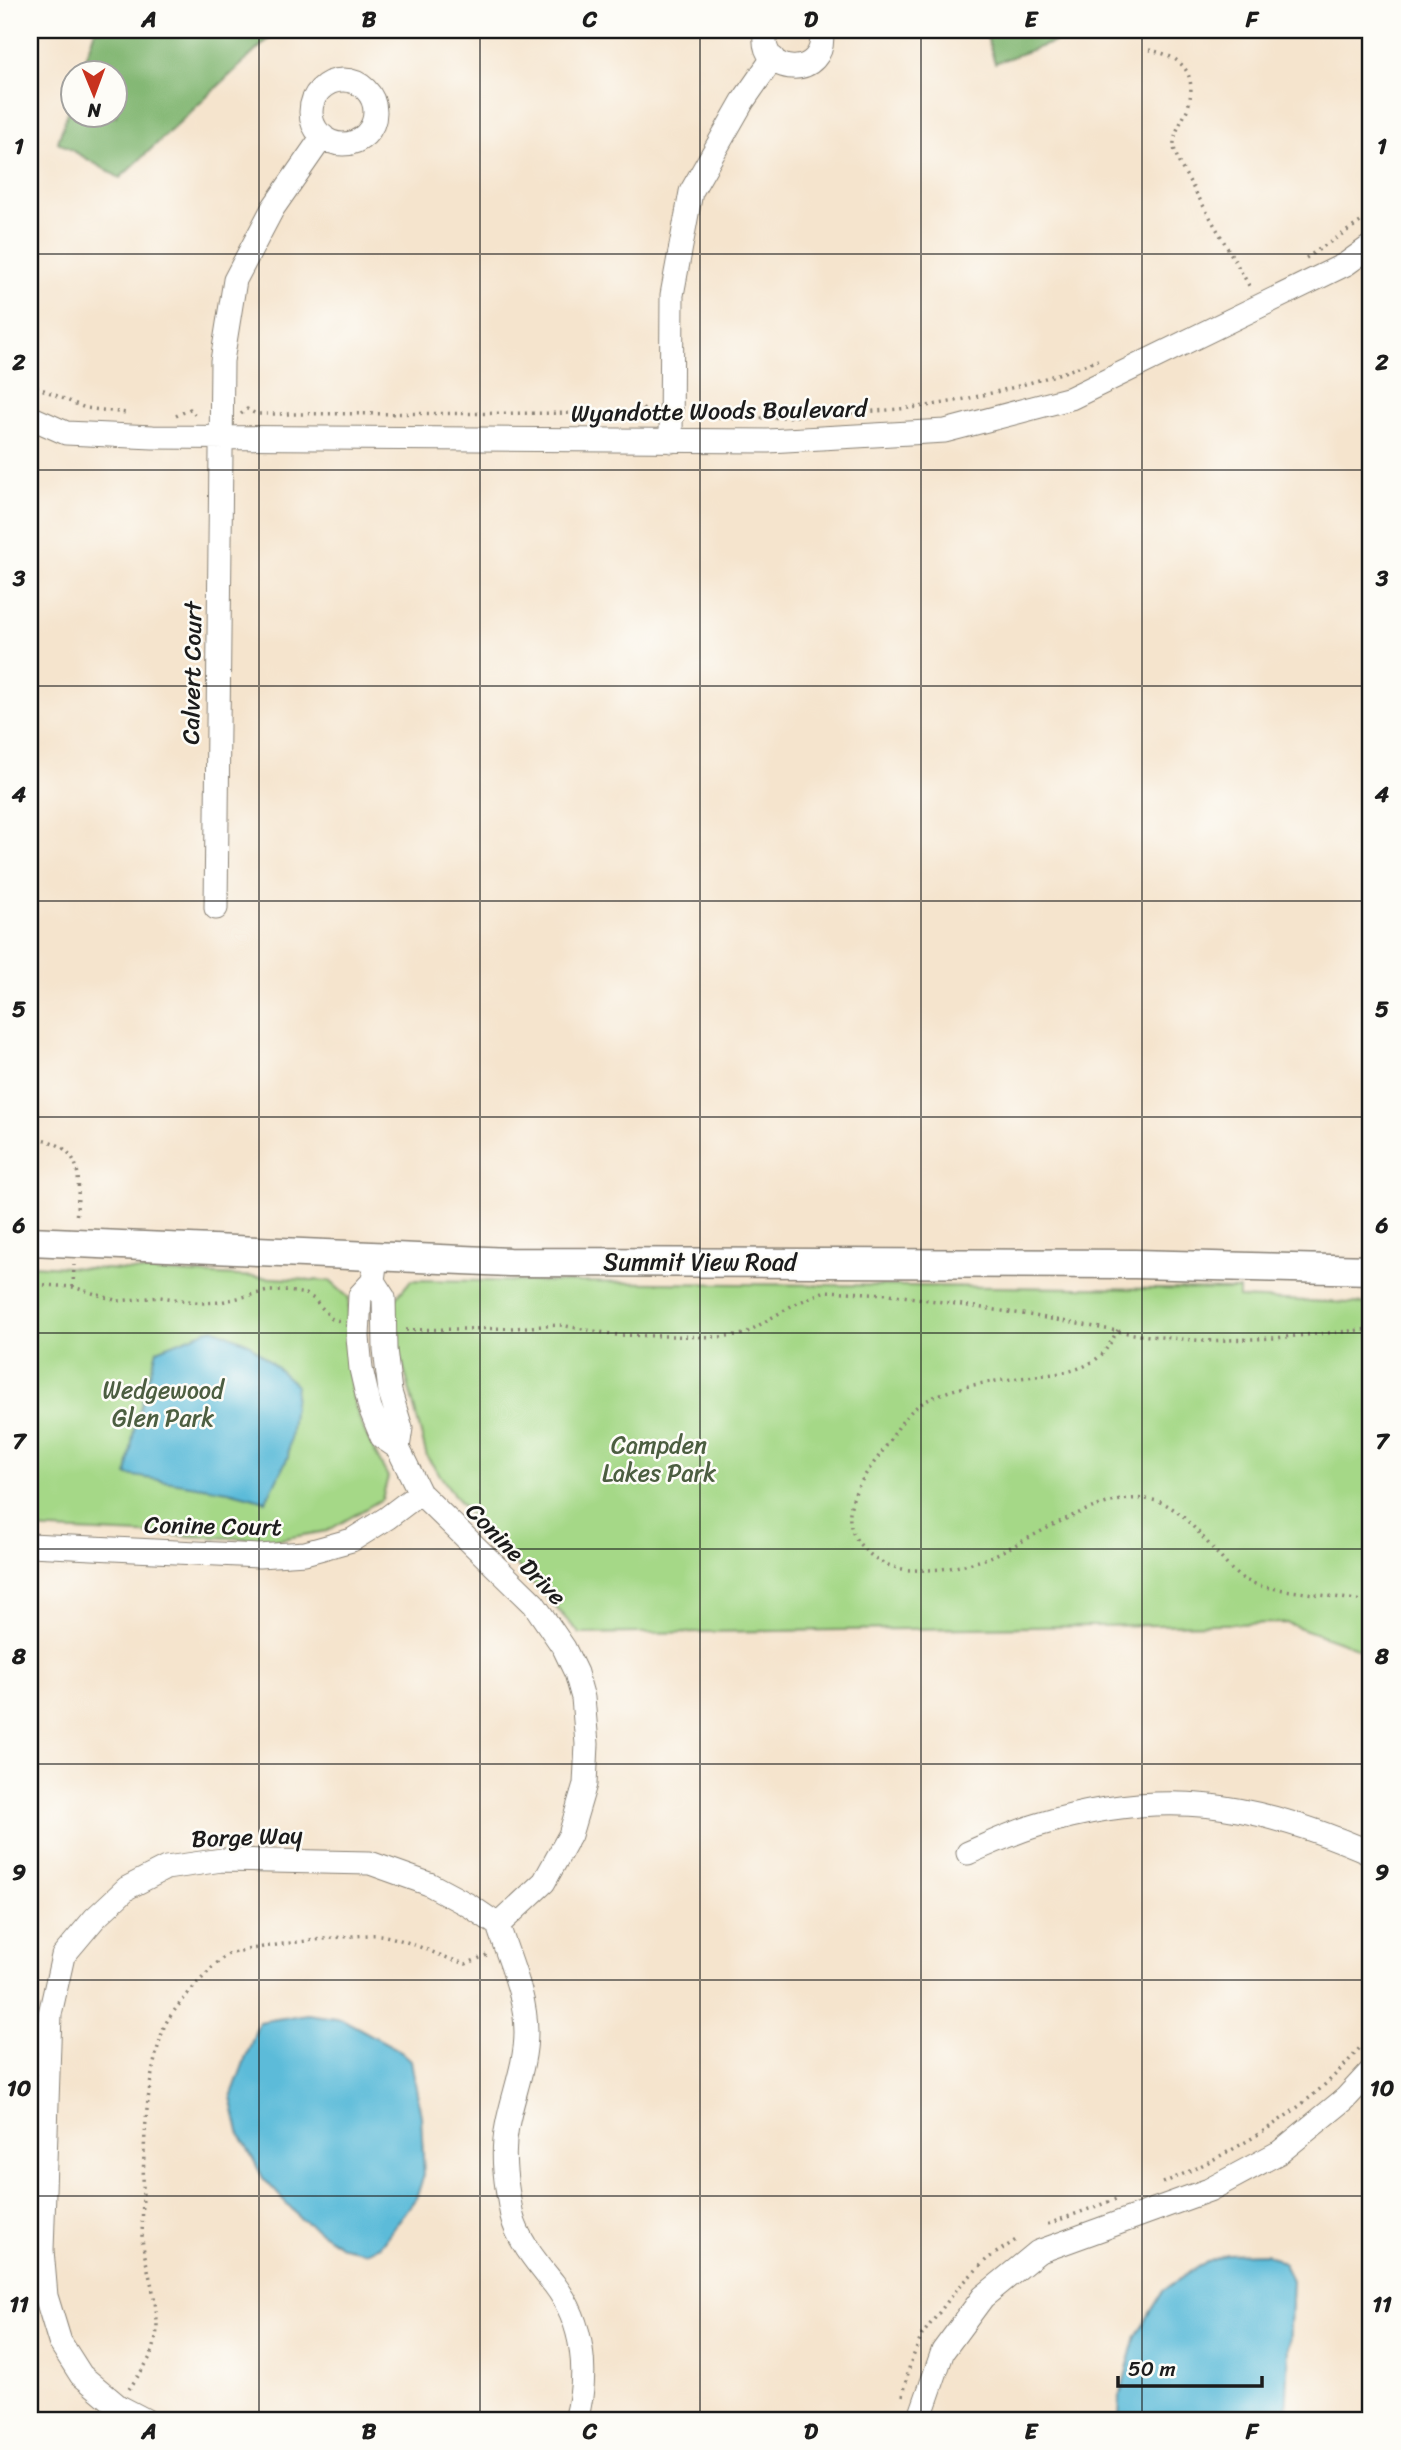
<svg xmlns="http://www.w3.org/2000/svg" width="1401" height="2450" viewBox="0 0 1401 2450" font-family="Sriracha,sans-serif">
<rect width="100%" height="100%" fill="#fdfcf7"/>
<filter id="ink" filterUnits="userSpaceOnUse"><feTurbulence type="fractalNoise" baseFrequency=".0143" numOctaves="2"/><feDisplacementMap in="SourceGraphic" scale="14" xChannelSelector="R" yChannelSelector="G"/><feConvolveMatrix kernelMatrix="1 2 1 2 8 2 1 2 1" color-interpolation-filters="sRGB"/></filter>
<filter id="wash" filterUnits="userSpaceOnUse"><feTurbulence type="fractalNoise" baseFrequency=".00686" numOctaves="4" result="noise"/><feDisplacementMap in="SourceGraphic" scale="28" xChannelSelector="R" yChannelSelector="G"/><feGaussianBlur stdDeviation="1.57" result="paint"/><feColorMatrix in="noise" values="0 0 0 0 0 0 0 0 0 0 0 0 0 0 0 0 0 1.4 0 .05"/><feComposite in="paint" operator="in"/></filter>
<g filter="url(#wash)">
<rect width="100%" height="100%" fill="#f5e4cd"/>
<path fill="#a5d887" stroke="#607a52" stroke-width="2" d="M30,1265L330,1281L349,1298C348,1330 346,1365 353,1397C359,1425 375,1452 388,1477L382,1499L327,1531L275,1540L30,1529Z
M411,1280L1239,1290V1298L1371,1304V1653L1287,1623L580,1634L460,1503L427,1457L399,1349L392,1303Z"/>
<path fill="#84b874" stroke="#506a48" stroke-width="2" d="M95,30H278L120,178L58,142L73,95L74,116H116V74L80,73Z
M985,30H1088L995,63Z"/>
<path fill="#5bbbd9" stroke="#3c6c7a" stroke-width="2" d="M213,1328L249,1343L296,1385L288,1457L266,1501L228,1491L127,1475L134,1429L157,1350Z
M307,2014L342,2019L401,2051L411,2060L421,2116L424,2175L416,2198L380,2246L366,2252L343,2247L301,2219L263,2178L239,2132L231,2097L259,2022Z
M1266,2253L1284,2264L1292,2280L1286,2420H1119L1120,2396L1136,2336L1164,2290L1200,2265L1227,2254Z"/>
</g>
<g filter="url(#ink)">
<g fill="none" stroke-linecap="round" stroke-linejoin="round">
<g stroke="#888074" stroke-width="25">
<path id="minor" d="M766,30C755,77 830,82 821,30
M311 112a32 32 0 1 1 64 0a32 32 0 1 1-64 0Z
M30,417L66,433L153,437L768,441L945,431L1071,398L1346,264L1371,246
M671,441L672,295L691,192L743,101L773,58
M216,908L222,361L235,280L273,208L323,136
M376,1257L373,1281L360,1295L358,1337L361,1369L370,1408L382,1437L398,1448L420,1493L534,1604L564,1648L576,1673L583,1698L587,1744L585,1784L570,1835L544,1882L498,1925
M373,1281L384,1298L385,1349L390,1392L401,1428L398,1448
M30,1545L259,1556L305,1553L352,1540L387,1518L420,1493
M968,1853C991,1843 1014,1832 1038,1825C1162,1787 1255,1802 1371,1853
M498,1925C509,1960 526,1995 526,2032C526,2065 513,2094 507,2126C501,2156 506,2186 512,2216C518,2241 538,2264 554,2284C584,2323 589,2374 576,2420
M145,2420L118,2406L81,2375L60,2342L46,2296L42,2250L50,2014L63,1956L95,1918L127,1888L166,1868L222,1860L370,1863L429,1884L470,1906L498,1925
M919,2420L943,2351L983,2297L1038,2252L1209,2190L1280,2152L1345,2099L1371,2071"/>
</g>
<g stroke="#888074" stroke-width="31">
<path id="tertiary" d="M30,1241L509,1262L1135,1264L1371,1270"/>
</g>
<path stroke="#888074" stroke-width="3.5" stroke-dasharray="2 5" stroke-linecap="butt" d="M1149,50C1181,56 1198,72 1188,107C1184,119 1175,129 1174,142C1173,149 1177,156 1179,163L1251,289
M1306,258L1371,215
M30,384L85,408L127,413
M692,413L696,411C717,422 760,418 785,417C829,414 874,412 918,407C975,400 1045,380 1098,360
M241,414L247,409L256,414L633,413L641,408L650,413
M176,416L190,409L195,415H199
M30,1137C86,1145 80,1175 76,1220
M30,1284L73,1287L118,1301L160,1297L202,1303L221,1302L268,1291H288L306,1294L314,1299L332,1319L340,1321
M73,1287L74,1265
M406,1330L513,1328L560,1325L617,1335L719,1337L744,1334L793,1305L825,1291L889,1294L1029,1315L1139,1335L1205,1341L1275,1338L1371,1329
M1118,1330C1113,1338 1107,1350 1100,1356C1082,1372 1057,1374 1035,1376C998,1381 943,1385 914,1409C901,1419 892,1439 882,1452C863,1477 836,1510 858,1542C871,1559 890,1569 912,1570C939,1571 964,1567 990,1557C1037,1537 1105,1487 1157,1501C1183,1507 1215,1554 1234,1572C1242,1580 1253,1583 1263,1587L1371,1602
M1163,2183C1242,2149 1321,2103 1371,2033
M1048,2224L1119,2198
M129,2389C136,2379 144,2368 150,2357C168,2320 146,2276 142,2238C144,2169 141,2094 164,2027C169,2013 214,1963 227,1955C238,1948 364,1933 380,1935C410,1940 437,1956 466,1964L487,1955
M903,2396L910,2364L922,2335L957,2289L987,2259L1019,2238"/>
<use href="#minor" stroke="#fff" stroke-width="23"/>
<use href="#tertiary" stroke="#fff" stroke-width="28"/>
</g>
</g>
<path fill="none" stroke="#1c1c1c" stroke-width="2" stroke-opacity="0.55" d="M259,30V2420M480,30V2420M700,30V2420M921,30V2420M1142,30V2420M30,254H1371M30,470H1371M30,686H1371M30,901H1371M30,1117H1371M30,1333H1371M30,1549H1371M30,1764H1371M30,1980H1371M30,2196H1371"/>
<g text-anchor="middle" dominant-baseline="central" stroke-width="5" stroke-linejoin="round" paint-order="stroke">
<g font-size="24" fill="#1c1c1c" stroke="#fdfcf7">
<text transform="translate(719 411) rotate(-1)">Wyandotte Woods Boulevard</text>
<text transform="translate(192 673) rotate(-89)">Calvert Court</text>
<text x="700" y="1262">Summit View Road</text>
<text transform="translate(213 1526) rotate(1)">Conine Court</text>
<text transform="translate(516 1554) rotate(46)">Conine Drive</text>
<text transform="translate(247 1837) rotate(-2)">Borge Way</text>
</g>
<g font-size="24" fill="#4c5e41" stroke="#fdfcf7">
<text x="163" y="1390">Wedgewood<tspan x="163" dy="28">Glen Park</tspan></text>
<text x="659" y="1445">Campden<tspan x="659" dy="28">Lakes Park</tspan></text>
</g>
</g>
<rect width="1401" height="2450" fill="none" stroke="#fdfcf7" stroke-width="77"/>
<g transform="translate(94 94) rotate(179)"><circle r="33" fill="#fdfcf7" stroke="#a3a29f" stroke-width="2"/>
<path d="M0-5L12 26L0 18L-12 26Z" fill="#c8321e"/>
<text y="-10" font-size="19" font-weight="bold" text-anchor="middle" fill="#1c1c1c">N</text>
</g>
<path d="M1118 2376v10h144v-10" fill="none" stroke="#1c1c1c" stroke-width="3.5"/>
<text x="1128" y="2376" font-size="21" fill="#1c1c1c" stroke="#fdfcf7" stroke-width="5" paint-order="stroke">50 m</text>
<rect x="38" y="38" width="1324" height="2374" fill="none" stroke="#1c1c1c" stroke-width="2.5"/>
<g font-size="23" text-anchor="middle" font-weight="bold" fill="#1c1c1c">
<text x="149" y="27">A</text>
<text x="369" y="27">B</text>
<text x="590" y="27">C</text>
<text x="811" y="27">D</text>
<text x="1031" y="27">E</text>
<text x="1252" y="27">F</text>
<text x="19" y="154">1</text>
<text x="1382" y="154">1</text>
<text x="19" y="370">2</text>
<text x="1382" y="370">2</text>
<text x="19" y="586">3</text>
<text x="1382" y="586">3</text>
<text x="19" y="802">4</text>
<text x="1382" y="802">4</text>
<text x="19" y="1017">5</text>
<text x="1382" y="1017">5</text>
<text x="19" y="1233">6</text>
<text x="1382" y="1233">6</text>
<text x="19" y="1449">7</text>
<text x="1382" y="1449">7</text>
<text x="19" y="1664">8</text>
<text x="1382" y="1664">8</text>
<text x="19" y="1880">9</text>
<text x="1382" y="1880">9</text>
<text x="19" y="2096">10</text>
<text x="1382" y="2096">10</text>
<text x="19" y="2312">11</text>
<text x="1382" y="2312">11</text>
<text x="149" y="2439">A</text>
<text x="369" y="2439">B</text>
<text x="590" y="2439">C</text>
<text x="811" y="2439">D</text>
<text x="1031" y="2439">E</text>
<text x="1252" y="2439">F</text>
</g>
</svg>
